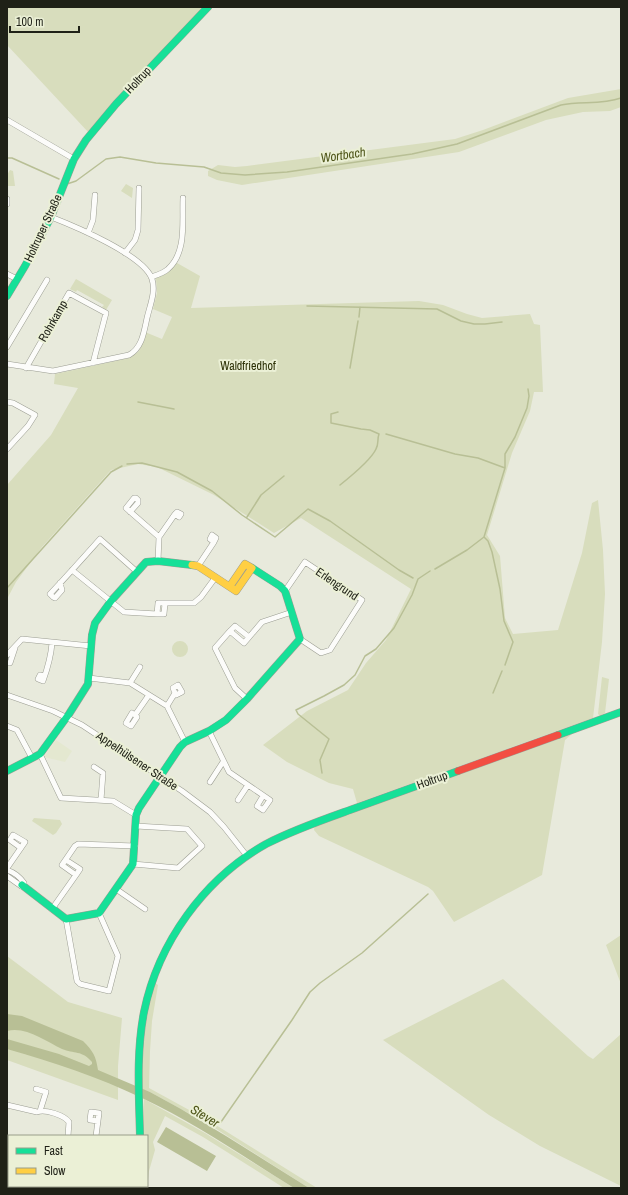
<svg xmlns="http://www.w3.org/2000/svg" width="628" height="1195" viewBox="0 0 628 1195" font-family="'Archivo Narrow',sans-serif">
<rect width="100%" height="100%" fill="#e8eadc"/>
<path fill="#e4e8d0" d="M56,740L72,751L65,762L44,757Z"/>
<path fill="#d8ddbd" d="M7,7H204L114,102L89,133L7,45Z
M621,89V107L610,111L583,112L546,120L459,152L242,185L217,180L208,176V171L218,165L235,167L247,166L455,139L483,130L568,98Z
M10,170L13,171L15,186H7V175Z
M126,184L133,188L132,198L121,191Z
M177,263L200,276L191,308L419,301L443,305L467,314L482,318L530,314L534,324L540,325L543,392H534L530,411L512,453L487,535L500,556L505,618L513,634L558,630L582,553L592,503L598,500L603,550L605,594L602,642L593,718L357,803L353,789L329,783L287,762L263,745L307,711L348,690L366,663L386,640L411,589L301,518L274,533L214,495L157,467L138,464L111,470L42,547L16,582L7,599V485L51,435L78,388L54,384L55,374L129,358L139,351L145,332L162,339L172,317L153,309L157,293L156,278L171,270Z
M76,279L112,300L106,310L102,307L104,305L77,290L76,292L70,289Z
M172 649a8 8 0 1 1 16 0a8 8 0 1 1-16 0Z
M602,677L609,679L605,713L600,716L598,714Z
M572,734L565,740L542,875L454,922L433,891L428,887L319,836L314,830L315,825Z
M34,818L60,820L62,824L56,833L53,835L32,821Z
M621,935V984L606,945Z
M7,956L68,1002L122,1018L118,1066V1100L7,1060Z
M503,979L588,1056L593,1059L621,1034V1186L540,1146L489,1115L383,1040Z
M155,983L158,985L152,1021L150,1051L149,1088L211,1122L317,1188H309L210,1125L150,1092L143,1090C137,1056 147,1015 155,983Z
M144,1099L205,1133L294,1188H284L203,1137L165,1116L153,1142L155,1150L149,1171L147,1188H140L141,1186H147V1136H142Z"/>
<path fill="#b8bf95" d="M7,1014L22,1016L83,1041C93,1051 96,1056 98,1070L150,1092L181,1109L226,1136L309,1188H294C244,1157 195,1123 142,1098C98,1077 53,1062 7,1049V1039L59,1054L89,1066L92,1064V1062C82,1050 74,1054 62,1049C45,1041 26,1026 7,1031Z
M166,1127L216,1156L207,1171L157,1142Z"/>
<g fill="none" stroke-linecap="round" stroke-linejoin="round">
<path stroke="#b8bf95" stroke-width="1.5" d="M7,158H12L59,179
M67,184L76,181L106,159L120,157L156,163L204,167L221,173L245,175L287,172L412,154L457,144L561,105C581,101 601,105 621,98
M307,306L437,309L461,321L474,324H485L502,322
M359,317L360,307
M350,368L358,321
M138,402L174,409
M338,412L331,414V423L361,429L370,430L379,434C377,439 379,444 376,449C371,460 350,477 340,485
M386,434L455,454L478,458L505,468
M127,464L142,463L177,472L212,491L242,515L275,537L308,509L330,521L399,570L413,578
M247,517L261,495L284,476
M435,569L467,550L484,537
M7,588L111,472L122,466
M505,665L513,642L504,621L500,589L492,552L488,541L484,537L505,468V454L515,437L527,408L529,396L528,389
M493,693L502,671
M322,773L320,760L329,739L298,714L296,710L324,696L344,685L355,675L365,656L376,649L394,628L412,595L418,579L430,571
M221,1122L292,1020L310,992L320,983L362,953L428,894"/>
<g stroke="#9b9d92" stroke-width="6">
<path id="street" d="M7,120L74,159
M7,199V204
M88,233L93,220L95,195
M125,253L135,240L138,230L139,188
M7,274L17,279
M151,277C157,275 164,273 168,269C187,252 182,222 183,198
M7,347L47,280
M7,364L53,371L129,355C142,348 144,332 147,318C150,305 156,292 152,279C144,255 74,226 51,217
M26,368L69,293L106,313L93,363
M7,402L13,403L35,415L28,426L7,449
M130,512L138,503V500L136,498H134L126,508L159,537
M158,561L159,537L175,514L177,512L181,514L179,517L175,514
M198,566L214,542L216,538L212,535L210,539L214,542
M72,570L124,612L157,614
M60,583L62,590L55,598L53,597L50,594C67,576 83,558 100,539L136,571
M285,591L305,562L362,600L330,650L321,653L300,639
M165,603L164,614H157L158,603H194L201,597L215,578
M230,631L235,626L249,637
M7,655L22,639L91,646
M7,663H10L15,648
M44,676L40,675L38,679L43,681C48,667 51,657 52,643
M89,678L130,683L167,706L185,742
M130,683L140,667
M7,695L53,711L82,725L182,791L210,812L224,827L247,856
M247,699L235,688L215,648L230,631L244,643L262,622L292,612
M167,706L175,693L176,695L182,692L178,685L173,688L175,693
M135,715L137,717L131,726L126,723L132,713L135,715L149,695
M7,726L17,730L32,758
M209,731L229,772L270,800L263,810L257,806L263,796
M40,754L61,798L113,801L136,815
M94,767L103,773L101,800
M210,782L223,762
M238,800L248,785
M66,860L80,869L76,875
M133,864L178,868L202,846L187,829L136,826
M7,868L25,842L13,835L10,840L21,848
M7,870C13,872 20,877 24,883L21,886L7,876
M116,889L145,909
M52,909L76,875L62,865L75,846L78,844L135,846
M66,919L77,981L80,984L109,991L118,956L99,913
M36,1089L46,1092L40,1111
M7,1105L37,1112C45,1109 64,1115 69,1122L68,1136
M96,1136L99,1113L91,1112L90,1120L98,1121
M7,1168L9,1169
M10,1188L11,1186
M61,1188V1186"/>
</g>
<g stroke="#9b9d92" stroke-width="8">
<path id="fast" d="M7,296L25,266L51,217L74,159L86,140L116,104L208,7
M558,735L621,712
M7,771L40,754L69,714L88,684L92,635L95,623L111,601L146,562L158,561L192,565
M22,885L66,919L99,913L133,864L136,815L139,808L180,747L185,742L209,731L226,720L247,699L300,639L285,591L280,586L252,568
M140,1136C139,1095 136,1053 144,1012C158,943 204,879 266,844C293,830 322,820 350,810C386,797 422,784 458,771
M137,1186V1188"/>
</g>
<g stroke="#9b9d92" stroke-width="8">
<path id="slow" d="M192,565L198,566L236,591L252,568L245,564L230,586"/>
</g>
<g stroke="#9b9d92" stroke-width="8">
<path id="jam" d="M458,771L558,735"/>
</g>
<use href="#street" stroke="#fcfcfa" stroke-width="5"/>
<use href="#fast" stroke="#16e098" stroke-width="7"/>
<use href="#slow" stroke="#ffcf43" stroke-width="7"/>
<use href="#jam" stroke="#f24e42" stroke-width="7"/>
</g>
<g text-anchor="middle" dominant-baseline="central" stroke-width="4" stroke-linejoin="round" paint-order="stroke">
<g font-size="12" fill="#1f2117" stroke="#ebf0d6">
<text transform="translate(138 80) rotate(-47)">Holtrup</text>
<text transform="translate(43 228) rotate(-65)">Holtruper Straße</text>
<text transform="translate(53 321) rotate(-60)">Rohrkamp</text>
<text transform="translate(337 584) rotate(34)">Erlengrund</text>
<text transform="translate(137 761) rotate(34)">Appelhülsener Straße</text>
<text transform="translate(432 780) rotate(-20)">Holtrup</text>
</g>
<g font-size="12" fill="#2b2f04" stroke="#ebf0d6">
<text x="248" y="366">Waldfriedhof</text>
</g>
<g font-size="13" font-style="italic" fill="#4f561a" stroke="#ebf0d6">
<text transform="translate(343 155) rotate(-8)">Wortbach</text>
<text transform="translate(205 1116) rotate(31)">Stever</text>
</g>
</g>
<rect width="628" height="1195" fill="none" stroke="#1f2117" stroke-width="16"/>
<rect x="8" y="1135" width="140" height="52" fill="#ebf0d6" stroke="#999d8a"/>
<rect x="16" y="1148" width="20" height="6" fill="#16e098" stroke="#999d8a"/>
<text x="44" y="1155" font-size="12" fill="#1f2117">Fast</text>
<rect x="16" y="1168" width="20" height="6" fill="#ffcf43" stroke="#999d8a"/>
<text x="44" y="1175" font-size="12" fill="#1f2117">Slow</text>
<path d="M10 26v6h69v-6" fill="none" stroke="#1f2117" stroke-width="2"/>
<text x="16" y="26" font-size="12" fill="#1f2117" stroke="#ebf0d6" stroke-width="3" paint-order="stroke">100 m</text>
</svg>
